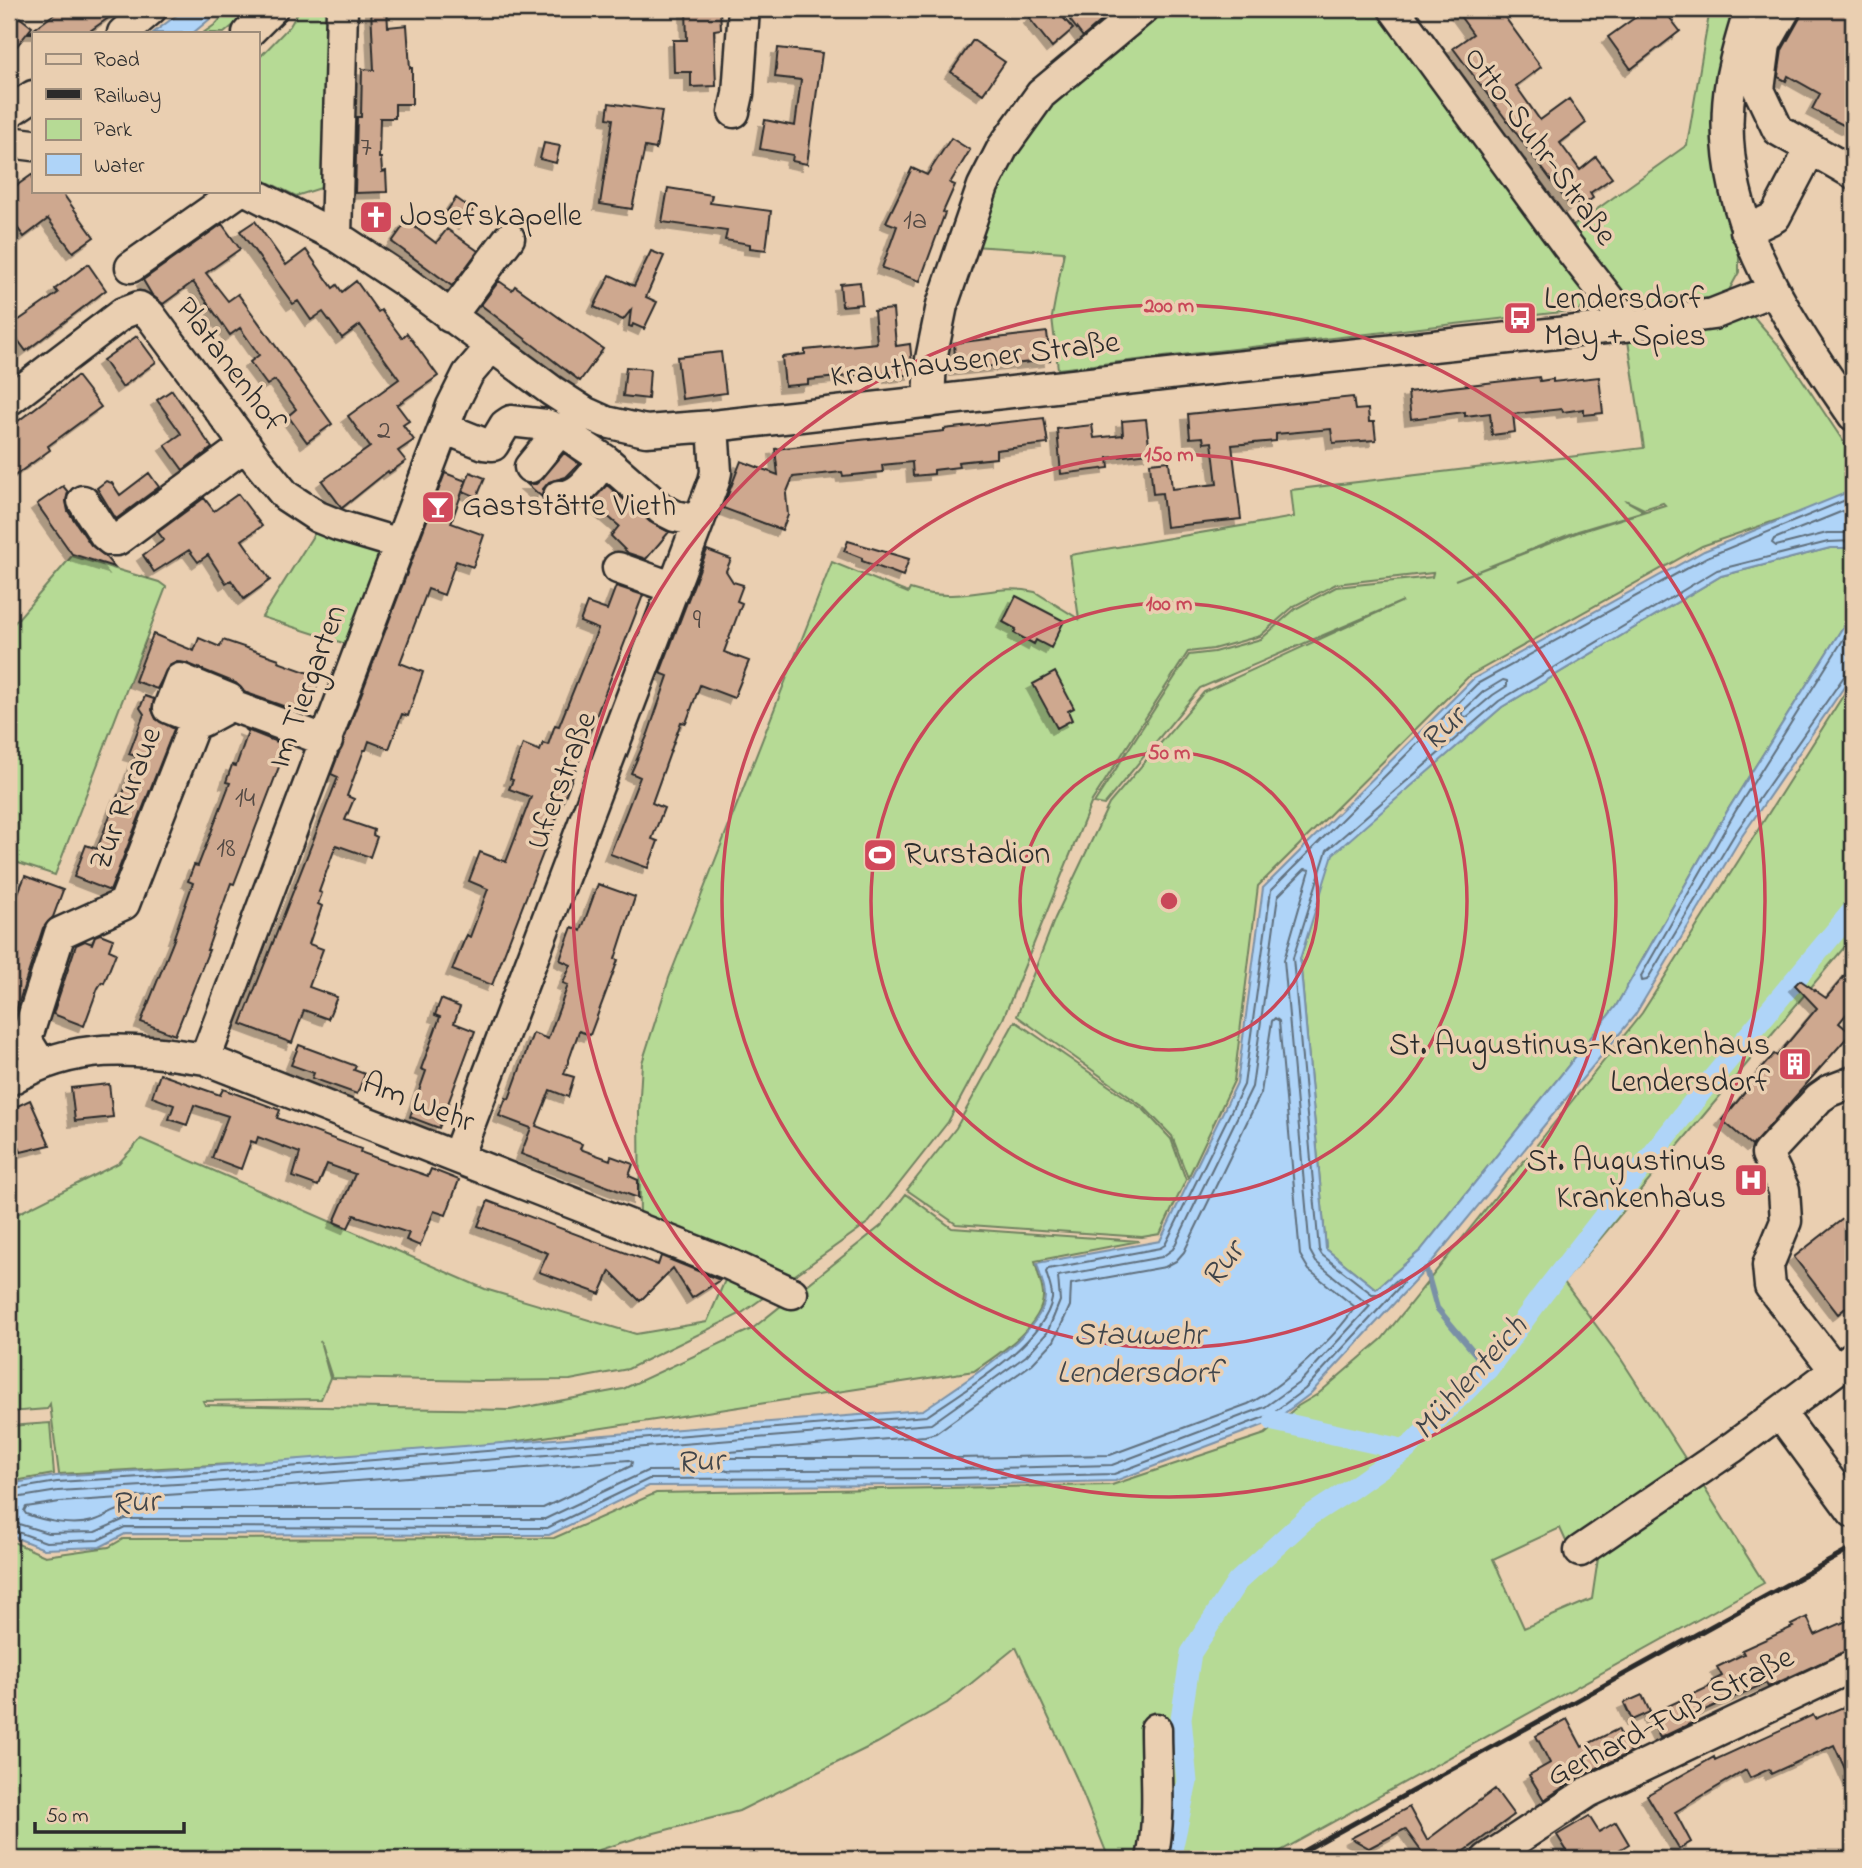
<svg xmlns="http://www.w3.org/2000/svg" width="1862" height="1868" viewBox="0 0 1862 1868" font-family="'Indie Flower',sans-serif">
<defs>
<filter id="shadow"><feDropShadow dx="-6" dy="6" stdDeviation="0" flood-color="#0004"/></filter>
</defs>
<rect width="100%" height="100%" fill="#eacfb1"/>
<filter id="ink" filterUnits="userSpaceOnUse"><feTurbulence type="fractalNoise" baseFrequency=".0143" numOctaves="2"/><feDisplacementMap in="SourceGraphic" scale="14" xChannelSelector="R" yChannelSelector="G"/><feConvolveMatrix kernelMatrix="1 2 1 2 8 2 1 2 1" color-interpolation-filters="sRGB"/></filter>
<g filter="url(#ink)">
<path fill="#b6da95" stroke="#708260" stroke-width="2" fill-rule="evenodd" d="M229,9H253L224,33H203L216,24Z
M300,9H333L324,187L296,196L257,177V60L290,26Z
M1162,9H1377L1590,295L1586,305L1579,310L1058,369L1052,317L1064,252L973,246C979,226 983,203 993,185C1032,111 1098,60 1162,9Z
M1710,9H1739V272L1728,292L1713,302L1624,311L1565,232L1687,145Z
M1754,317L1782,349L1853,456V488L1838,499L1702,546L1469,676L1258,886L1234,1081L1188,1178L1172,1136L1145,1108L1017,1016L1055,918L1109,804L1204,692L1403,601L1200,688L1104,805L1094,803L1189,655L1214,652L1261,639L1295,609L1336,587L1432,577L1433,573L1336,584L1294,606L1260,636L1213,649L1188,652L1092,801L1003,1019L948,1122L869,1222L742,1313L628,1369L570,1380L482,1381L332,1378L320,1341L330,1378L321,1399L203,1401L205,1405L510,1410L623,1389L752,1329L881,1226L906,1194L952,1228L1139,1241L1035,1261C1037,1272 1042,1283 1043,1294C1045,1325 996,1356 974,1371L452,1451L59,1474L50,1404L47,1409L9,1412V1221L15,1215L119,1163L141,1139L485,1289L636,1334L707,1322L735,1257L640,1221L639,1112L642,1063L669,978L832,562L908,593L910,589C922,593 935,595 948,595C978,596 1005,584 1035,592L1079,619L1070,555L1294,517L1291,490L1644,448L1627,334ZM1625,500L1644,509L1663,503L1665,505L1576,533L1455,580L1578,531L1644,511Z
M316,531L379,554L346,644L262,617Z
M1830,548H1853V611L1729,808L1616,1006L1421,1250L1376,1289L1326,1249L1300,959L1332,854L1502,707L1721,576Z
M72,556L159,582L166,587L55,875L9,860V629Z
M1853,680V937L1564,1282L1621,1359L1692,1469L1570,1550L1560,1528L1493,1559L1524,1628L1592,1599L1600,1545L1698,1478L1764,1583L1266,1859H1109L1076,1777L1016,1647L947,1703L877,1743L739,1811L643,1836L571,1859H9V1540L45,1556L109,1547L123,1539L554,1538L656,1493L1112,1485L1265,1434L1298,1406L1318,1394L1382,1339L1642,1013Z
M1015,1021L1144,1110L1171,1139L1186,1180L1160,1234L1142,1237L956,1224L907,1190L956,1128Z
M50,1423L54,1474L9,1482V1426Z"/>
<path fill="#afd4f8" stroke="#7a90a6" stroke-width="2" d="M185,9H222L193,33H153Z
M1853,490V548H1830L1721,576L1502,707L1333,854L1300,959L1326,1249L1376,1289L1421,1250L1616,1006L1729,808L1853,611V674L1742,836L1635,1015L1426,1269L1310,1394L1274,1421L1115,1481L956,1485L649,1486L549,1535L125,1534L100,1547L44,1549L9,1535V1484L56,1476L210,1466L923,1410C953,1389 1045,1334 1045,1296C1045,1286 1039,1273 1037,1263L1160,1241L1237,1083L1263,888L1473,679L1704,551Z"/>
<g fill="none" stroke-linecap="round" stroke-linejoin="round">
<path stroke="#606f7d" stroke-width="2" d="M1853,507L1774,539L1772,543L1776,546L1827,533H1853
M1853,624L1735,812L1641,976L1642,981L1647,980L1736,832L1845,675L1853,671
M1503,680L1507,681V686L1493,695L1467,717L1462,716V712L1483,692Z
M1275,1018L1279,1021L1300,1255L1309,1270L1355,1307C1336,1337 1281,1388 1248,1404L1110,1455L956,1458H714V1455L717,1453L925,1436L936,1433L1032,1364L1054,1341L1070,1306L1071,1284L1165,1267L1176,1261L1184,1252L1261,1093L1272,1021Z
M629,1460L632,1462L631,1466L543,1508H125C113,1510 105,1518 93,1521C72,1527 45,1521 26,1514L24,1511L26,1507L60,1502L212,1492Z
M9,1490L57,1482L210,1473L927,1416C963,1391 1044,1344 1052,1299C1053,1291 1048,1280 1046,1272L1048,1269L1160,1248L1165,1245L1244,1085L1271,890L1477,684L1707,557L1853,497
M9,1499L58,1491L211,1482L931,1424L1026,1356L1047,1333L1060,1301L1058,1276L1162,1257L1173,1249L1252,1087L1278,896L1305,869L1310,870L1284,960L1310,1251L1316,1262L1370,1306L1300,1382L1265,1407L1112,1465L956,1469L647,1471L545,1519H125L95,1532L48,1533L9,1521
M9,1529L46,1542L98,1540L125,1527L547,1528L649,1479L956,1478L1114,1474L1270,1415L1305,1389L1403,1283L1398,1279L1381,1294H1372L1322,1255L1319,1250L1293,958L1327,850L1499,701L1717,570L1828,542L1853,541"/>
<path stroke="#7a90a6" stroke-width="6" d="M1426,1269L1437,1308L1488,1369"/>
<path stroke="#afd4f8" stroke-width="21" d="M1274,1421L1406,1450
M1170,1859L1187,1782L1181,1718L1191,1653L1237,1582L1309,1516L1351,1489L1406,1450L1488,1369L1543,1294L1702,1091L1853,910"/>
</g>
<path fill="#cea88f" stroke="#2b2b2b" stroke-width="2" filter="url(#shadow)" d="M9,9L32,27L9,56Z
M61,9H121L87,33H29Z
M371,9H387L388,27L407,25L410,68H412V104H395V118H380L379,158H381L382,172L386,171L387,192L355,193L357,117H361L362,69L374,70Z
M686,9H720L721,29L714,30L716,86L691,87V72H674L673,40H687Z
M1040,9H1056L1073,29L1052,47L1029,18Z
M1085,9H1099L1106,17L1083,37L1070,20Z
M1455,9H1499L1541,67L1516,86L1540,120L1569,99L1586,123L1560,143L1580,170L1596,157L1612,178L1590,193L1593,198L1581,207L1578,202L1571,207L1453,48L1473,34Z
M1647,9H1663L1680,31L1631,69L1608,37Z
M1802,9H1853V130L1812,109L1820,94L1788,76L1786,81L1778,77L1782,50L1800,18Z
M973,40L1005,62L983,94L951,72Z
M778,48L822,53L807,164L792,161L793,155L760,149L765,120L795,126L801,80L775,77Z
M609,103L662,111L656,149L645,147L632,209L600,204L613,119L607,118Z
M951,138L970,150L950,183L955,185L943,212L945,213L920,281L882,268L897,226L886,222L912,168L927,175Z
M544,143L560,146L556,163L540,159Z
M33,174V191H61L94,237L73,252L48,219L24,237L9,216V191Z
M668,188L712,195L710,203L771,211L766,250L750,248V244L725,240L727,231L662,222Z
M456,198L473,210L464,223L447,211Z
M255,221L286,265L306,250L333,288L337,285L342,292L356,281L378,312L381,310L402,338L407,333L438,376L397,405L409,421L403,425L414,440L398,451L406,461L389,473L388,471L342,508L322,481L370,447L348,416L399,379L360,325L342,338L323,312L311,320L298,301L293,304L240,231Z
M407,221L436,243L447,229L478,251L452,286L392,242Z
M222,224L240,249L206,273L228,301L238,294L332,424L307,442L288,416L296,409L275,380L267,385L250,362L259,355L240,328L230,335L193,282L163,304L152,295L143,280Z
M651,251L664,256L646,297L657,302L644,329L633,324L632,327L629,326L631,310L623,320L594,307L610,275L634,286Z
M88,264L106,290L26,351L9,328V320H19L58,293L55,289Z
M499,281L512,290L515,286L603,349L580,381L481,305Z
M860,282L862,304L842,306L840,284Z
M893,309L896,346L910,344L913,374L890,377V373L870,374L808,380V384L785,386L782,357L805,354V350L877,343L874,311Z
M1047,332L1050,360L956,370L954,343Z
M137,336L156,362L122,387L103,360Z
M721,352L726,393L682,399L677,357Z
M626,367L650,369L648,399L623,396Z
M77,376L101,407L48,446L50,450L9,480V428Z
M1539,377L1540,381L1553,379V382L1599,377L1603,413L1584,415V409L1563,412L1562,409L1513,414L1515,432L1492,435L1490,413L1465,416V412L1411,419L1408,392Z
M172,390L212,448L183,470L165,445L181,434L180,432L157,400Z
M1353,397L1355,410L1368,409L1369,422H1374L1376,440L1333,443L1331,429L1276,434V441L1232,445L1241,519L1166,527L1162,493L1153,494L1150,463L1169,461L1172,489L1217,484L1212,442L1204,443L1203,437L1190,438L1188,414Z
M1044,418L1048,444L996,450V458L958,462L959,467L934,470V474L913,476L912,462L882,465L883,472L843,476L842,472L793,477L786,494L788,515L782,530L723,508L741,461L778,475L775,449L944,431V429Z
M1146,419L1150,453L1108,458L1109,468L1061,474L1057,429L1092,425L1094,438L1123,435L1122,421Z
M564,453L579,464L566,477L549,482L543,489L542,497L527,484H536L543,478Z
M470,472L485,478L477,497L463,491Z
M149,473L159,487L116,519L97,488L106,481L112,483L120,495Z
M445,473L466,481L451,523L484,535L473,567L456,561L444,595L428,589L400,663L423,672L408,716L402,714L389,749L369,741L366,750H364L347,796L354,799L345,820L374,830L373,835L377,837L370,857L336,845L319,892L322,893L318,904L322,906L309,944L323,949L309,987L337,997L328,1019L304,1010L292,1043L241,1024L338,777L331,774Z
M607,485L650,522L669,532L646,559L628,553L611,536L619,526L591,502Z
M63,486L68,492L66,501L68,511L91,545L105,556L114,567L72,554L37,504Z
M238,494L262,526L242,540L270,580L244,599L231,580L226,583L208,555L198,562L189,550L154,572L143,555L164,540L158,532L204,498L214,511Z
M848,541L909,559L903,576L862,561V558L844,551Z
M707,550L731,559L726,571L733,582L743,585L737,601L742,603L724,652L749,661L734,698L700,685L686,723L681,722L652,803L664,808L652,839L658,841L648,868L610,854L640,777L631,773L648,734L668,676L660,673Z
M616,586L643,595L492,985L452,970L464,941L467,935L470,937L488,889L469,881L480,852L506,862L531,797L509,789L513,780L510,779L523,744L540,751L543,743L548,745L555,725L559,726L598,629L580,622L587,603L607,610Z
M1016,596L1064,621L1051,648L1036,640L1034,644L1014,633L1016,629L1003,622Z
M153,634L194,651L199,638L220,647L223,640L279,659L278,662L320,677L312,699L302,695L297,711L244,692L236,683L186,663L177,662L169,666L157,689L135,681Z
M1055,672L1074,708L1068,711L1072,720L1057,728L1033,684Z
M145,696L154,699L152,710L156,719L174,729L110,891L74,877L86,845L97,849L118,795L122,797L136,756L129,754L144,714L140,708Z
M244,729L287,746L234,884L231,883L207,950H209L175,1035L141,1022L175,937H174L193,883L188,881L194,865L198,866L214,825L230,783L226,782L232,765L236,766L248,732Z
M25,876L63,890L53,917L43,928L11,1026H9V901L14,903Z
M598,884L635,897L615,959L618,960L590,1035L579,1031L564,1074L574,1077L568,1097L550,1090L536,1126L582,1144L580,1149L610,1160L611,1156L633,1164L629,1176L638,1180V1198L521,1154L531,1128L499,1116L506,1098L509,1099L533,1033L548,1039L568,985L563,983L571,965L560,960L572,927L581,931Z
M100,934L113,939L109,950L116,953L104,983L102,982L98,988L84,1026L53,1014L76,945L85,941L92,944L95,936Z
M1853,966V1006L1839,1023L1851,1033L1752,1146L1722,1120L1761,1073L1759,1071L1774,1054L1777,1056L1817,1008L1795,985L1800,980L1826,998Z
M441,999L460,1007L454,1023L475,1031L439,1128L410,1117L426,1071L421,1069L440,1017L435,1015Z
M299,1045L356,1066L354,1070L365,1074L357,1094L312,1078L314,1073L291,1065Z
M160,1074L220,1095L223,1089L280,1110L277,1118L361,1149L360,1152L390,1163L428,1176L431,1169L459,1180L446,1215L434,1211L420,1246L406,1240L409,1233L354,1215L348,1228L334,1222L355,1174L327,1164L318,1186L293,1177L300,1153L258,1137L256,1143L251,1141L241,1169L212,1158L228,1116L194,1105L187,1125L169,1119L174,1105L152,1097Z
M109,1084L113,1117L75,1121L71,1088Z
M30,1100L50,1145L21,1152L9,1123V1110Z
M488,1201L658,1265L661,1256L720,1280L692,1298L673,1268L640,1301L610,1271L600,1294L539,1272L548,1253L478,1226Z
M1853,1211V1302L1838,1314L1794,1257Z
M1807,1617L1815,1635L1853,1618V1648L1768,1687L1766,1683L1693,1715L1696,1721L1660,1738L1649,1715L1713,1685L1712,1681L1722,1676L1717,1667L1744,1654L1742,1650L1793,1627L1791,1625Z
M1642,1695L1650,1712L1632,1720L1624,1703Z
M1843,1707L1845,1714L1853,1710V1786L1834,1745L1771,1774L1769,1769L1750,1778L1746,1770L1675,1812L1691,1842L1679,1849L1647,1795L1714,1757L1715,1760L1813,1715L1815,1719Z
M1567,1719L1582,1747L1618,1729L1630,1753L1580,1776L1544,1800L1529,1775L1550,1763L1536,1736Z
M1495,1789L1514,1815L1454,1859H1427L1405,1829L1369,1848L1351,1838L1409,1807L1427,1840Z
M1589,1816L1599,1832L1616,1822L1629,1844L1604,1859H1572L1557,1835Z"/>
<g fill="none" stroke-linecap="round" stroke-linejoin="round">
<g stroke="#2b2b2b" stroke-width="35">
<path id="minor" d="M1394,9L1566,244L1629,325
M1750,9C1743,33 1735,57 1731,81C1710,208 1785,316 1853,415
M1785,9L1765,44L1759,90L1778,130L1853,173
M123,33L151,9
M248,33L272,9
M9,112L33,96
M734,112L738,94L744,9
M9,142L33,145
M248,191L336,236L404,281L552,391L586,413L606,422L646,431L713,426L1178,373L1633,325L1713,314L1774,290
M1746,231L1775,217L1810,150
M336,236L342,9
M131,267L239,191
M450,317L509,238
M9,400L123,313L139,307L150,315L258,462L286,496L318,517L340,526L400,544
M929,402L931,359L942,305L983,186L1003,147L1041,94L1143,9
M444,428L484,444L493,445L505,425L511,421L546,425L560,430L605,460L661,509L675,516L699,521
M530,467L560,430
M559,496C580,498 592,475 605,460
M83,501L105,535L111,540H117L246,445
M618,568L674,588
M180,679L229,699L226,708L202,721L169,708Z
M205,1059L452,406L468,374L491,347
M41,1064L26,1040L60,933L124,904L205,696L327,741
M9,1080C77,1041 131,1048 205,1059L731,1265L792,1293
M457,1157L714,481L716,472L713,426
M1835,1370L1770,1286L1768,1265L1786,1221L1784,1190L1767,1154L1819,1098L1829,1091L1853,1082
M1780,1413L1853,1512
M1580,1551L1733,1447L1853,1357
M1152,1859C1161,1817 1156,1772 1156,1729
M1487,1859L1588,1792L1853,1666"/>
</g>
<use href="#minor" stroke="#eacfb1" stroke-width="30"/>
<path stroke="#2b2b2b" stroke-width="5" d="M1289,1859L1853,1548"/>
</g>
</g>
<g fill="none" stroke="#c94859" stroke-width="3.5">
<circle cx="1169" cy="901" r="149"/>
<circle cx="1169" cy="901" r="298"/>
<circle cx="1169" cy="901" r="447"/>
<circle cx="1169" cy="901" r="596"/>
</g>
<defs>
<g id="church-square" transform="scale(1.75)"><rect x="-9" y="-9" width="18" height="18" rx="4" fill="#d1495b" stroke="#eacfb1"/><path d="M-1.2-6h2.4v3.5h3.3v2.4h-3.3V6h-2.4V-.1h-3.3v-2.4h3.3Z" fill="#fff"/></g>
<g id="bus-square" transform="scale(1.75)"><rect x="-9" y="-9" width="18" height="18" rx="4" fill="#d1495b" stroke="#eacfb1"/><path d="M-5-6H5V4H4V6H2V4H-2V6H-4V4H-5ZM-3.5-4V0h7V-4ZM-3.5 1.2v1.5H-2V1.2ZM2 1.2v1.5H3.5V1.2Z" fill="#fff"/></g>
<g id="bar-square" transform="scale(1.75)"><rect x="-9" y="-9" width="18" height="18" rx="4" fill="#d1495b" stroke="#eacfb1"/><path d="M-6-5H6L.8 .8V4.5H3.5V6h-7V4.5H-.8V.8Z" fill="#fff"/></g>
<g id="stadium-square" transform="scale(1.75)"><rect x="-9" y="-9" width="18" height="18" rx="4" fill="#d1495b" stroke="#eacfb1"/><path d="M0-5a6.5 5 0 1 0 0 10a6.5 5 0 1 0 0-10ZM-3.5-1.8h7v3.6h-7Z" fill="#fff"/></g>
<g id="building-square" transform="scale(1.75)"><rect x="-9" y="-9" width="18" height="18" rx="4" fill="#d1495b" stroke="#eacfb1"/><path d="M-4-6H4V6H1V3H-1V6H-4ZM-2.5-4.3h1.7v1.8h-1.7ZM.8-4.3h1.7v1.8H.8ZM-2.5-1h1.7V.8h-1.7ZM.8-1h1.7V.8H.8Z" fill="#fff"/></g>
<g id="hospital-square" transform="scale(1.75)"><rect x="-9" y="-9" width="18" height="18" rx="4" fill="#d1495b" stroke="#eacfb1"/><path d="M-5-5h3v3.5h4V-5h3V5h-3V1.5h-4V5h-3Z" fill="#fff"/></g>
</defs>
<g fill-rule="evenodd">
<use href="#church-square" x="376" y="217"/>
<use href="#bus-square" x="1520" y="318"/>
<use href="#bar-square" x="438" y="507"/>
<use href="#stadium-square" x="880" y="855"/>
<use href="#building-square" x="1795" y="1064"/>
<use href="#hospital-square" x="1751" y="1180"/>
</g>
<g text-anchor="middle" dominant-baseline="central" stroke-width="7" stroke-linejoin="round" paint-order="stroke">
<g font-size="28" fill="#544a44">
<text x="366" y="148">7</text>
<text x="915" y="221">1a</text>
<text x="384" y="431">2</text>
<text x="697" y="621">9</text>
<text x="245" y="799">14</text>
<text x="226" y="849">18</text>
</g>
<g font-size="32" fill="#2b2b2b" stroke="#eacfb1">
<text transform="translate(1539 147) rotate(54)">Otto-Suhr-Straße</text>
<text transform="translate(975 361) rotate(-7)">Krauthausener Straße</text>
<text transform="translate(229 366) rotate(53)">Platanenhof</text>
<text transform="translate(309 687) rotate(-70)">Im Tiergarten</text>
<text transform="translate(563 781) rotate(-69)">Uferstraße</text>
<text transform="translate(127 799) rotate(-69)">Zur Ruraue</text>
<text transform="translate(418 1104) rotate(21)">Am Wehr</text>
<text transform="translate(1671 1718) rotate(-27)">Gerhard-Fuß-Straße</text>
</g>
<g font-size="32" fill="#2b2b2b" stroke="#eacfb1" text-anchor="start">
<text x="400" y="217">Josefskapelle</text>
<text x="1544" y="300">Lendersdorf<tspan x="1544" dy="37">May + Spies</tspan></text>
<text x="462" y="507">Gaststätte Vieth</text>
<text x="904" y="855">Rurstadion</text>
<text x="1770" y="1046" text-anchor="end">St. Augustinus-Krankenhaus<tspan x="1770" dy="37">Lendersdorf</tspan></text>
<text x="1726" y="1162" text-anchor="end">St. Augustinus<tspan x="1726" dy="37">Krankenhaus</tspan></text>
</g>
<g font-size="33" font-style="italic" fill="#3f444a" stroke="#eacfb1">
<text transform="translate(1444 730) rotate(-44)">Rur</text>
<text transform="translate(1224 1265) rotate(-53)">Rur</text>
<text x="1139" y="1336">Stauwehr<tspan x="1139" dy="38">Lendersdorf</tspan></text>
<text transform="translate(1471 1379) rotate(-48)">Mühlenteich</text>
<text transform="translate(700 1463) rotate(-4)">Rur</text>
<text transform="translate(135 1504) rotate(-4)">Rur</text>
</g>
</g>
<circle cx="1169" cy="901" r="10" fill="#c94859" stroke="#eacfb1" stroke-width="3.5"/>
<g font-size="21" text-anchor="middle" font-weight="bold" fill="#c94859" stroke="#eacfb1" stroke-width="7" stroke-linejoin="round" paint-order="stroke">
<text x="1169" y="312">200 m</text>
<text x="1169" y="461">150 m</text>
<text x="1169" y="610">100 m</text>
<text x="1169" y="759">50 m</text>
</g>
<rect width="1862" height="1868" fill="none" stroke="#eacfb1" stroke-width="35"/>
<rect x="18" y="18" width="1827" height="1833" fill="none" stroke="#2b2b2b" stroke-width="2.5" filter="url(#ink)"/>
<rect x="32" y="32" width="228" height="161" fill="#eacfb1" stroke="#9e8d7b" stroke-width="2"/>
<rect x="46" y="54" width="35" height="10" fill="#eacfb1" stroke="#9e8d7b" stroke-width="2"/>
<text x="94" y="66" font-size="21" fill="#2b2b2b">Road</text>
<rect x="46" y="89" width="35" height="10" fill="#2b2b2b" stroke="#9e8d7b" stroke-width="2"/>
<text x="94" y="102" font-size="21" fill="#2b2b2b">Railway</text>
<rect x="46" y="119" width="35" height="21" fill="#b6da95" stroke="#9e8d7b" stroke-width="2"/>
<text x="94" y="136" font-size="21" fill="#2b2b2b">Park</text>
<rect x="46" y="154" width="35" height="21" fill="#afd4f8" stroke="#9e8d7b" stroke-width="2"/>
<text x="94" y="172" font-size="21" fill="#2b2b2b">Water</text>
<path d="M35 1822v10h149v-10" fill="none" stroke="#2b2b2b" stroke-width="3.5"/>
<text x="46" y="1822" font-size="21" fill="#2b2b2b" stroke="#eacfb1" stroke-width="5" paint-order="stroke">50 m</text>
</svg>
